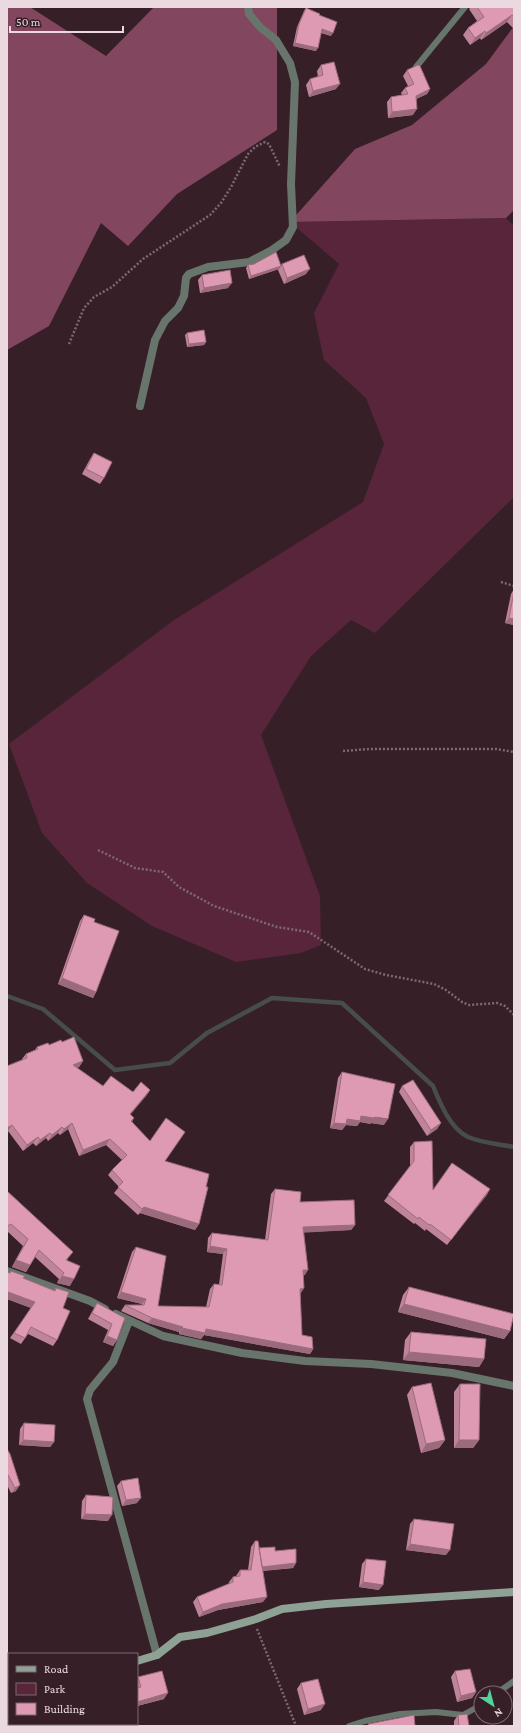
<svg xmlns="http://www.w3.org/2000/svg" width="521" height="1733" viewBox="0 0 521 1733" font-family="'Crimson Pro',serif">
<rect width="100%" height="100%" fill="#371f28"/>
<path fill="#58253b" d="M506,218L514,226V497L375,633L351,620L311,656L261,735L320,896L321,945L301,953L236,962L152,926L87,883L42,833L9,744L174,620L363,502L384,444L366,398L324,360L314,313L339,264L290,222Z"/>
<path fill="#82465f" d="M7,7H30L106,56L154,7H277V130L177,194L128,246L101,223L49,326L7,350Z
M514,26V210L506,218L290,222L355,149L412,125L486,64Z"/>
<g fill="none" stroke-linecap="round" stroke-linejoin="round">
<path stroke="#474e49" stroke-width="4.5" d="M7,996L43,1009L115,1070L170,1063L207,1033L272,998L342,1003L433,1086C440,1103 450,1128 468,1137C482,1143 499,1144 514,1147"/>
<path stroke="#7e6971" stroke-width="2.5" stroke-dasharray="2 2" stroke-linecap="butt" d="M69,344L84,308L94,297L112,287L143,259L210,215L221,203L231,187L248,154L255,147L265,142L269,144L280,167
M501,582L514,586
M343,751L369,749H496L514,752
M98,850L135,868L163,872L179,887L214,906L277,927L309,932L365,969L386,975L434,984L446,990L462,1002L469,1005L497,1003L505,1006L514,1015
M257,1629L296,1726"/>
<path stroke="#68756d" stroke-width="6" d="M416,67L465,7
M497,1693L514,1681
M349,1726L365,1721L400,1714L436,1712L463,1715L481,1705"/>
<path stroke="#68756d" stroke-width="8" d="M140,406L155,340L165,321L178,308L184,296L186,278L189,274L208,267L249,262L272,250L286,240L293,227L291,184L295,82L290,63L276,40L260,27L249,14L248,7
M7,1271L90,1301L105,1309
M116,1314L163,1336L242,1353L305,1361L371,1364L452,1373L514,1386
M129,1321L113,1362L90,1390L87,1399L157,1655"/>
<path stroke="#8da195" stroke-width="8" d="M137,1661L157,1655L180,1637L207,1633L256,1619L282,1609L326,1604L514,1592
M7,1668H9"/>
</g>
<path fill="#bf849a" d="M471,7H514V29L507,22L481,40L480,38L470,45L463,35L468,28L477,21L469,9Z
M306,8L319,15L331,36L321,33L316,51L293,46L297,27L304,11Z
M321,65L336,89L309,97L306,85L310,79L318,77L317,71Z
M407,70L430,89L427,94L416,99L413,115L388,118L387,102L391,97L402,95L401,93L405,88L408,86L403,76Z
M282,264L306,274L284,284L278,270Z
M248,265L281,266L279,269L249,279L246,268Z
M202,275L228,288L200,293L198,280Z
M187,333L206,342L204,345L187,347L185,335Z
M94,453L104,478L100,484L82,474L90,459Z
M514,589V625L505,623L511,594Z
M84,915L94,922L96,992L93,998L58,984L80,921Z
M62,1042L83,1061L79,1067L77,1068L103,1086L133,1092L150,1090L146,1096L130,1114L134,1118L132,1122L165,1161L206,1187L199,1224L195,1230L140,1213L138,1215L114,1193L119,1187L108,1175L112,1170L122,1160L106,1145L79,1156L68,1129L60,1135L58,1133L48,1141L46,1138L36,1146L33,1143L23,1151L8,1131L22,1059L26,1054L35,1050L37,1047Z
M342,1072L384,1125L371,1123V1124L360,1122L357,1126L346,1125L342,1130L330,1128L338,1078Z
M402,1086L441,1123L437,1129L427,1136L399,1092Z
M414,1142L433,1190L490,1189L447,1245L426,1229L425,1231L415,1223L414,1224L384,1201L410,1166V1147Z
M275,1189L300,1202L355,1225L351,1230L304,1232L305,1275H303L304,1288L300,1294L302,1335L313,1349L310,1354L204,1335L201,1339L179,1334V1332L148,1323L121,1311L125,1305H142V1304L117,1298L132,1252L136,1247L158,1306L206,1307L210,1289L214,1284L219,1285L223,1254L207,1252L208,1238L212,1233L265,1240L271,1194Z
M7,1191L68,1259L67,1260L70,1286L57,1283L59,1279L35,1257L26,1272L12,1267L23,1246L7,1231Z
M7,1272L54,1290L56,1288L63,1308L57,1340L53,1346L28,1334L21,1344L10,1338L31,1308L7,1299Z
M409,1287L510,1331L504,1339L398,1312L403,1295Z
M97,1303L125,1318L117,1340L113,1346L103,1342L108,1330L88,1319Z
M411,1332L484,1359L479,1367L403,1360L405,1340Z
M460,1384L479,1440L473,1448H454V1392Z
M412,1387L445,1440L439,1448L421,1453L407,1395Z
M24,1423L54,1442L50,1447L19,1445L20,1429Z
M7,1449L16,1491L11,1493L7,1485Z
M121,1481L137,1503L122,1506L117,1486Z
M86,1495L108,1521L81,1519L82,1501Z
M414,1519L446,1555L406,1550L410,1524Z
M255,1541L259,1548L275,1551L296,1563L293,1568L263,1571V1602L218,1610L199,1617L193,1602L197,1597L229,1584V1582L233,1577L236,1576L240,1570H248L251,1547Z
M366,1559L379,1590L359,1587L362,1564Z
M455,1671L476,1692L472,1698L457,1702L451,1677Z
M138,1677L164,1699L137,1706V1679Z
M301,1683L321,1710L304,1715L297,1689Z
M458,1715L469,1726H454V1721Z"/>
<path fill="#9b6b7d" d="M512,15L507,22L481,40L486,33Z
M322,29L333,33L331,36L320,32Z
M485,31L480,38L470,45L475,38Z
M295,43L318,48L316,51L293,46Z
M340,84L336,89L309,97L313,91Z
M430,89L427,94L412,101L416,96Z
M417,109L413,115L388,118L392,112Z
M281,266L279,269L249,279L251,276Z
M310,269L306,274L284,284L287,278Z
M232,283L228,288L200,293L204,288Z
M206,342L204,345L187,347L189,344Z
M509,618L514,619V625L505,623Z
M62,978L96,992L93,998L58,984Z
M83,1061L79,1067L69,1071L73,1065Z
M150,1090L146,1096L126,1120L130,1114Z
M361,1116L375,1117L388,1119L384,1125L371,1123V1124L360,1122L357,1126L346,1125L342,1130L330,1128L334,1123L347,1119Z
M72,1123L68,1129L60,1135L64,1129Z
M441,1123L437,1129L427,1136L431,1130Z
M12,1125L8,1131H7V1128Z
M62,1127L58,1133L48,1141L52,1135Z
M50,1133L46,1138L36,1146L40,1140Z
M38,1137L33,1143L23,1151L27,1145Z
M110,1139L106,1145L79,1156L83,1150Z
M490,1189L487,1195L447,1245L451,1240Z
M144,1207L199,1224L195,1230L140,1213L138,1215Z
M355,1225L351,1230L299,1233L303,1227Z
M210,1246L227,1249L223,1254L207,1252Z
M16,1260L30,1265L26,1272L12,1267Z
M303,1270H308L305,1275L299,1276Z
M62,1276L74,1279L70,1286L57,1283Z
M304,1288L300,1294V1289Z
M8,1292L35,1302L31,1308L7,1299V1294Z
M121,1292L146,1299L142,1304L117,1298Z
M404,1304L510,1331L504,1339L398,1312Z
M152,1318L183,1327L179,1332L148,1323Z
M182,1328L206,1329L313,1349L310,1354L204,1335L201,1339L179,1334Z
M107,1336L117,1340L113,1346L103,1342Z
M409,1352L484,1359L479,1367L403,1360Z
M23,1440L54,1442L50,1447L19,1445Z
M445,1440L439,1448L421,1453L426,1444Z
M459,1440H479L473,1448H454Z
M20,1485L16,1491L11,1493L15,1488Z
M141,1498L137,1503L122,1506L126,1500Z
M85,1514L112,1515L108,1521L81,1519Z
M410,1544L450,1550L446,1555L406,1550Z
M296,1563L293,1568L259,1571L262,1567Z
M363,1582L383,1585L379,1590L359,1587Z
M267,1597L263,1602L218,1610L199,1617L203,1612L222,1604Z
M476,1692L472,1698L457,1702L461,1696Z
M168,1693L164,1699L137,1706V1702Z
M325,1704L321,1710L304,1715L308,1709Z"/>
<path fill="#de99b3" stroke="#9b6b7d" d="M477,7H514V16L512,15L486,33L485,31L475,38L468,28L484,17Z
M306,8L320,14L319,15L337,22L333,33L322,29L318,48L295,43L299,24Z
M334,62L340,84L313,91L310,79L323,75L321,65Z
M418,65L420,66L430,89L416,96L417,109L392,112L391,97L408,94L405,88L414,84L407,70Z
M276,252L281,266L251,276L248,265L254,264Z
M304,255L310,269L287,278L282,264Z
M230,270L232,283L204,288L202,275Z
M204,330L206,342L189,344L187,333Z
M94,453L112,462L104,478L86,469Z
M514,592V619L509,618Z
M84,915L95,919L94,922L119,931L96,992L62,978Z
M74,1037L83,1061L73,1065L103,1086L111,1076L133,1092L141,1082L150,1090L130,1114L134,1118L131,1121L150,1141L166,1118L185,1132L165,1161L209,1174L206,1187H208L199,1224L144,1207L142,1209L118,1187L123,1182L112,1170L127,1155L110,1139L83,1150L72,1123L64,1129L62,1127L52,1135L50,1133L40,1140L38,1137L27,1145L12,1125L7,1128V1066L27,1058L26,1054L38,1049L37,1047L48,1043L49,1045L61,1040L62,1042Z
M342,1072L395,1084L388,1119L375,1117L374,1118L361,1116L360,1121L347,1119L346,1124L334,1123Z
M413,1080L441,1123L431,1130L402,1086Z
M432,1141L433,1190L452,1163L490,1189L451,1240L430,1224L429,1225L419,1217L418,1219L388,1195L414,1161V1142Z
M275,1189L301,1192L300,1202L354,1200L355,1225L303,1227L308,1270H303L304,1288L300,1289L302,1335L312,1337L313,1349L206,1329L205,1333L182,1328L183,1327L152,1318L125,1305H144L146,1299L121,1292L136,1247L166,1256L158,1306L209,1307L214,1284L222,1285L227,1249L210,1246L212,1233L268,1240Z
M7,1191L73,1252L66,1260L80,1266L74,1279L62,1276L64,1273L39,1250L30,1265L16,1260L28,1239L11,1224L7,1226Z
M11,1271L25,1276L23,1278L55,1291L56,1288L69,1292L63,1308L70,1311L57,1340L31,1327L25,1338L14,1333L35,1302L8,1292L7,1294V1272L10,1273Z
M409,1287L514,1314L510,1331L404,1304Z
M97,1303L125,1318L117,1340L107,1336L112,1324L92,1313Z
M411,1332L486,1339L484,1359L409,1352Z
M431,1383L445,1440L426,1444L412,1387Z
M460,1384H480L479,1440H459Z
M24,1423L55,1425L54,1442L23,1440Z
M7,1449L10,1454L20,1485L15,1488L7,1473Z
M138,1478L141,1498L126,1500L121,1481Z
M86,1495L113,1497L112,1515L85,1514Z
M414,1519L454,1524L450,1550L410,1544Z
M255,1541H258L267,1597L222,1604L203,1612L197,1597L233,1582V1577L240,1576V1570H251Z
M275,1547V1551L296,1549V1563L262,1567L259,1548Z
M366,1559L386,1561L383,1585L363,1582Z
M470,1669L476,1692L461,1696L455,1671Z
M162,1671L168,1693L137,1702V1688L141,1687L138,1677Z
M318,1679L325,1704L308,1709L301,1683Z
M467,1714L469,1726H459L458,1715Z
M414,1715L415,1726H369L368,1724Z"/>
<rect width="521" height="1733" fill="none" stroke="#ead9df" stroke-width="16"/>
<rect x="8" y="1653" width="130" height="72" fill="#371f28" stroke="#7f6971"/>
<rect x="16" y="1666" width="20" height="6" fill="#8da195" stroke="#7f6971"/>
<text x="44" y="1673" font-size="12" fill="#ead9df">Road</text>
<rect x="16" y="1683" width="20" height="12" fill="#58253b" stroke="#7f6971"/>
<text x="44" y="1693" font-size="12" fill="#ead9df">Park</text>
<rect x="16" y="1703" width="20" height="12" fill="#de99b3" stroke="#7f6971"/>
<text x="44" y="1713" font-size="12" fill="#ead9df">Building</text>
<g transform="translate(493 1705) rotate(144)"><circle r="19" fill="#371f28" stroke="#7f6971"/>
<path d="M0-3L7 15L0 10L-7 15Z" fill="#52d397"/>
<text y="-6" font-size="11" font-weight="bold" text-anchor="middle" fill="#ead9df">N</text>
</g>
<path d="M10 26v6h113v-6" fill="none" stroke="#ead9df" stroke-width="2"/>
<text x="16" y="26" font-size="12" fill="#ead9df" stroke="#371f28" stroke-width="3" paint-order="stroke">50 m</text>
</svg>
